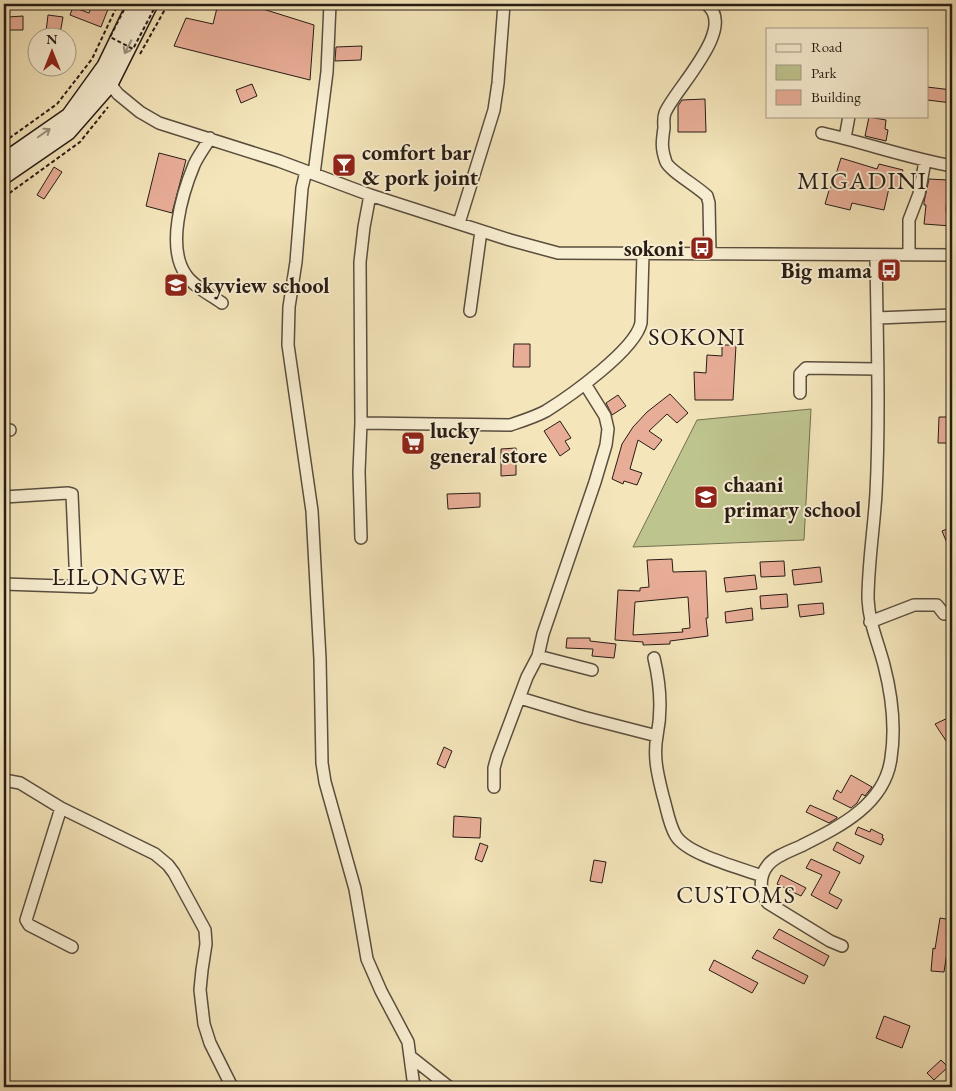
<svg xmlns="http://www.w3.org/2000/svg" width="956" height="1091" viewBox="0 0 956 1091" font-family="'EB Garamond',serif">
<rect width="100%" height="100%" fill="#f4e5ba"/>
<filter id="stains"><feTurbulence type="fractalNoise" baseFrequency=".004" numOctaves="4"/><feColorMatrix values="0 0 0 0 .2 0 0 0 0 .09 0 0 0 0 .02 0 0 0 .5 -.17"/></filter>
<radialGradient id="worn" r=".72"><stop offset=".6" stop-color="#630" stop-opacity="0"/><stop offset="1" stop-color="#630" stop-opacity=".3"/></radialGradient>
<path fill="#bec48e" stroke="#727052" d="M811,409L804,540L633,547L697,420Z"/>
<path fill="#e8ad97" stroke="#271c15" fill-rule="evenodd" d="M92,4H110L101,27L70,15L73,7L89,13Z
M218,4H247L314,25L310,80L174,46L186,18L213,24Z
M48,15L63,17L60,34L46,32Z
M23,16V30H8V17Z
M362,46L361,60L335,61L336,47Z
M252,84L257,96L241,103L236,90Z
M927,87L952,90V103L927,100Z
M705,99L706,132H678V106L682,100Z
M869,117L886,120L885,129L888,130L886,141L865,136Z
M159,153L186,160L172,213L146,206Z
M841,158L877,169L879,164L903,170L898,190L889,188L884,210L852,203L850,210L825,204L830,187H832Z
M54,167L62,172L44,199L37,195Z
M929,179L948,180L946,211H952L951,226L924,224L926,205H924V202Z
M514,344H530V367H513Z
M722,345H736L733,400H695L694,372L706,373L707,355L722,356Z
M670,394L688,413L677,423L667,414L649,431L662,440L654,450L638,440L630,469L642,473L637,485L624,481L623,484L612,479L622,444L633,427L647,412Z
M618,395L626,406L612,415L606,403Z
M939,417H952V443H938Z
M560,421L571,438L565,441L570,449L560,456L544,431Z
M516,448V475L501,476V449Z
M480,493V507L448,509L447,494Z
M952,527V555L942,531Z
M672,559L673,572L706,571L708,618H706L708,636L670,641V644L643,645V642L615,640L618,590L640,591V588L649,587L647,560ZM688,597L690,628L682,629L683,632L633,635L635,602Z
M784,561L785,576L761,577L760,562Z
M820,567L822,582L794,585L792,570Z
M755,575L757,589L726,592L724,578Z
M787,594L788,607L761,609L760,596Z
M823,603L824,614L800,617L798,605Z
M752,608L753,620L726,623L725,612Z
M567,638H590V641L616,644L614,658L592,656L593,649L566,648Z
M952,716V750L935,724Z
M444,747L452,751L445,768L437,764Z
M851,775L872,787L865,796L862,794L857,803L851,808L833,799L837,790L841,793Z
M810,805L837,817V818L829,823L806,812Z
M454,816L481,818L480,838L453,837Z
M858,827L870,832L871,829L883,835L882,838L884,839L881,845L855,834Z
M837,842L864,856L860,864L833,850Z
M480,843L488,846L482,862L475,859Z
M811,859L840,872L829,893L842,900L837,909L811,895L822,875L806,868Z
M594,860L606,862L602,883L590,881Z
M781,875L806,888L801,896L777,884Z
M940,918L952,920L944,972L931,971L933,948L935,949Z
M779,929L829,956L824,966L773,938Z
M757,950L808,976L804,984L752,958Z
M714,960L758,983L752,993L709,970Z
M884,1016L910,1026L902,1048L876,1038Z
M941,1060L948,1067L934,1080L927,1073Z"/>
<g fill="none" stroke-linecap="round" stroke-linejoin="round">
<g stroke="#5a4e3e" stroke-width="14">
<path id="minor" d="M706,4C739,27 674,90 665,113C663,118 664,123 664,128C662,142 661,148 666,162C669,170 698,187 707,196L709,203L710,253
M110,84L118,94L140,112L159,123L279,161L370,195L510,240L558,253L952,255
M822,133C866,143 908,158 952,166
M210,138C205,147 198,156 194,165C182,194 166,247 186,275C194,287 211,295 222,303
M845,138L849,116
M306,171L302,188L296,262L289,307L288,345L312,511L320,659L322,763L325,782L355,889L367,959L381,991L408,1042L414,1087
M314,174L327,72L330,4
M459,223L494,110L498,83L504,4
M909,255V220L919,194L925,161
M470,311L481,231
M877,318L952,315
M800,393V374L806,368L877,369
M361,423L510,425C522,421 535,417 546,411C570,396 635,350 641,323L643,254
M4,430H10
M4,497L68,493L72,494L76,586
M361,538L359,472L361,423L360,262L364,227L370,195
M4,584L91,587
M870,622L914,605H937L944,614L952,612
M538,656L592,670
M654,658C660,683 662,711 657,736
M520,698L583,717L657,736C653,757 658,776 663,796C667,809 669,825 676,836C688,855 741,868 762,876
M4,780L20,783L61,808L155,854L168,865L174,873L205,930L206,944L202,970L200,990L204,1024L210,1043L232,1087
M494,787V768L497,757L527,677L538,656L543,634L595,482L606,445L608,429L605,416L585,384
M61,808L26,920L29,925L72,947
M842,946L830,941L768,903C759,892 759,876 768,865C775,856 790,851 801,846C839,827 885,805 891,758C896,726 892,696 884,665C878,642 869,623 868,599C868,564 874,528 876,493C880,414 877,335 876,255
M411,1057L449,1087"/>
</g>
<g stroke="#271c15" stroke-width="18">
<path id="secondary" d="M4,161L69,116L105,66L135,4
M4,176L68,132L110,84L150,4"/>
</g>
<path stroke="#271c15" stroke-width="2" stroke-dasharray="4 2.5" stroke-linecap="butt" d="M140,54L168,4
M4,142L57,104L92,59L118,4
M4,197L80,142L108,107"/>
<use href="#minor" stroke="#f8eed2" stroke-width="11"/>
<use href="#secondary" stroke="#f8eed2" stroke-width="15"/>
<path stroke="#271c15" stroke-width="2" stroke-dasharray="4 2.5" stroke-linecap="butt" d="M127,4L110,37L133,49L155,7"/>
</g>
<defs><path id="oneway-shaft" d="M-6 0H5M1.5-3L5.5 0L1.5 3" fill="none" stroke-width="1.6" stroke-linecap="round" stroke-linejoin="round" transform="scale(1.25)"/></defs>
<g stroke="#9a907d">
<use href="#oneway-shaft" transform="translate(128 47) rotate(117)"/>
<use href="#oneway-shaft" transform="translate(44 133) rotate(-35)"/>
</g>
<defs>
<g id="bar-square" transform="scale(1.25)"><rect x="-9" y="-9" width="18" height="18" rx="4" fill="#8f2418" stroke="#f8eed2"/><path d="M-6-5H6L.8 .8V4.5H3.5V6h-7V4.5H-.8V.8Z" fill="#fff"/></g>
<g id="bus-square" transform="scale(1.25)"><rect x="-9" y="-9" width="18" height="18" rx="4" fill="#8f2418" stroke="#f8eed2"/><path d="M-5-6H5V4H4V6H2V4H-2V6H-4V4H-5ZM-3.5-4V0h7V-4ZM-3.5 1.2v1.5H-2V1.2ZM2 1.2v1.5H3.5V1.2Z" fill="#fff"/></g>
<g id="school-square" transform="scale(1.25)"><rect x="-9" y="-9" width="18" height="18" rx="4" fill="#8f2418" stroke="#f8eed2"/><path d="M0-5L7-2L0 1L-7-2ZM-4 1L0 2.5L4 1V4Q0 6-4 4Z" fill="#fff"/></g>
<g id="supermarket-square" transform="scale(1.25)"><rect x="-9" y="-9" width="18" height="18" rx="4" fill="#8f2418" stroke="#f8eed2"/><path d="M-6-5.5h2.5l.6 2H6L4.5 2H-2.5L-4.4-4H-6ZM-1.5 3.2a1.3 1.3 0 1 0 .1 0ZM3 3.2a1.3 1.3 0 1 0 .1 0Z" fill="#fff"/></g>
</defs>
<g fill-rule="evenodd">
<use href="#bar-square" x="344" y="165"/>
<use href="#bus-square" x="702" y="248"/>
<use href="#bus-square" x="889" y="270"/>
<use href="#school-square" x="176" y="285"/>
<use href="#supermarket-square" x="413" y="443"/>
<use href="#school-square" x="706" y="497"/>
</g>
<g text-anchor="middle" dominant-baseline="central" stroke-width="4" stroke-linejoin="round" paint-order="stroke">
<g font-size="22" font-weight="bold" fill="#271c15" stroke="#f8eed2" text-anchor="start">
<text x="362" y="152">comfort bar<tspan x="362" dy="25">&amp; pork joint</tspan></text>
<text x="684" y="248" text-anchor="end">sokoni</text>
<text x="872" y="270" text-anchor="end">Big mama</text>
<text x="194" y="285">skyview school</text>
<text x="430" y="430">lucky<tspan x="430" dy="25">general store</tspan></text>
<text x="724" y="484">chaani<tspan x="724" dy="25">primary school</tspan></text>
</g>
<g font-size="24" letter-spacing="1" fill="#271c15" stroke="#f8eed2">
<text x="697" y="336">SOKONI</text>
<text x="119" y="576">LILONGWE</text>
<text x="736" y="894">CUSTOMS</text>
</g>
<g font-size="25" letter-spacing="1" fill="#271c15" stroke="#f8eed2">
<text x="862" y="180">MIGADINI</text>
</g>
</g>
<rect width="956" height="1091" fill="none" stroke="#f4e5ba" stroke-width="20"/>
<rect x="5" y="5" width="946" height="1081" fill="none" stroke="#271c15" stroke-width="2.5"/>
<rect x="10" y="10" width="936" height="1071" fill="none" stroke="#271c15"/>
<rect x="766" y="28" width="162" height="90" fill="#f8eed2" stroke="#a49a86"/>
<rect x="776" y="44" width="25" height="8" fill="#f8eed2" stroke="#a49a86"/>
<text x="811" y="52" font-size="15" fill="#271c15">Road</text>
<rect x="776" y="65" width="25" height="15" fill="#bec48e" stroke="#a49a86"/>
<text x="811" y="78" font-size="15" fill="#271c15">Park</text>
<rect x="776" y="90" width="25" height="15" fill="#e8ad97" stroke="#a49a86"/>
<text x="811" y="102" font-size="15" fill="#271c15">Building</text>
<g transform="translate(52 52)"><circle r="24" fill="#f8eed2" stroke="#a49a86"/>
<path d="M0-4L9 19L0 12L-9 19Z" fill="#8f2418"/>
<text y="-8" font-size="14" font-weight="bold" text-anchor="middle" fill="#271c15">N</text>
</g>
<rect width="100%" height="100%" filter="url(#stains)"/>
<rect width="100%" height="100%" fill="url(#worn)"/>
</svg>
